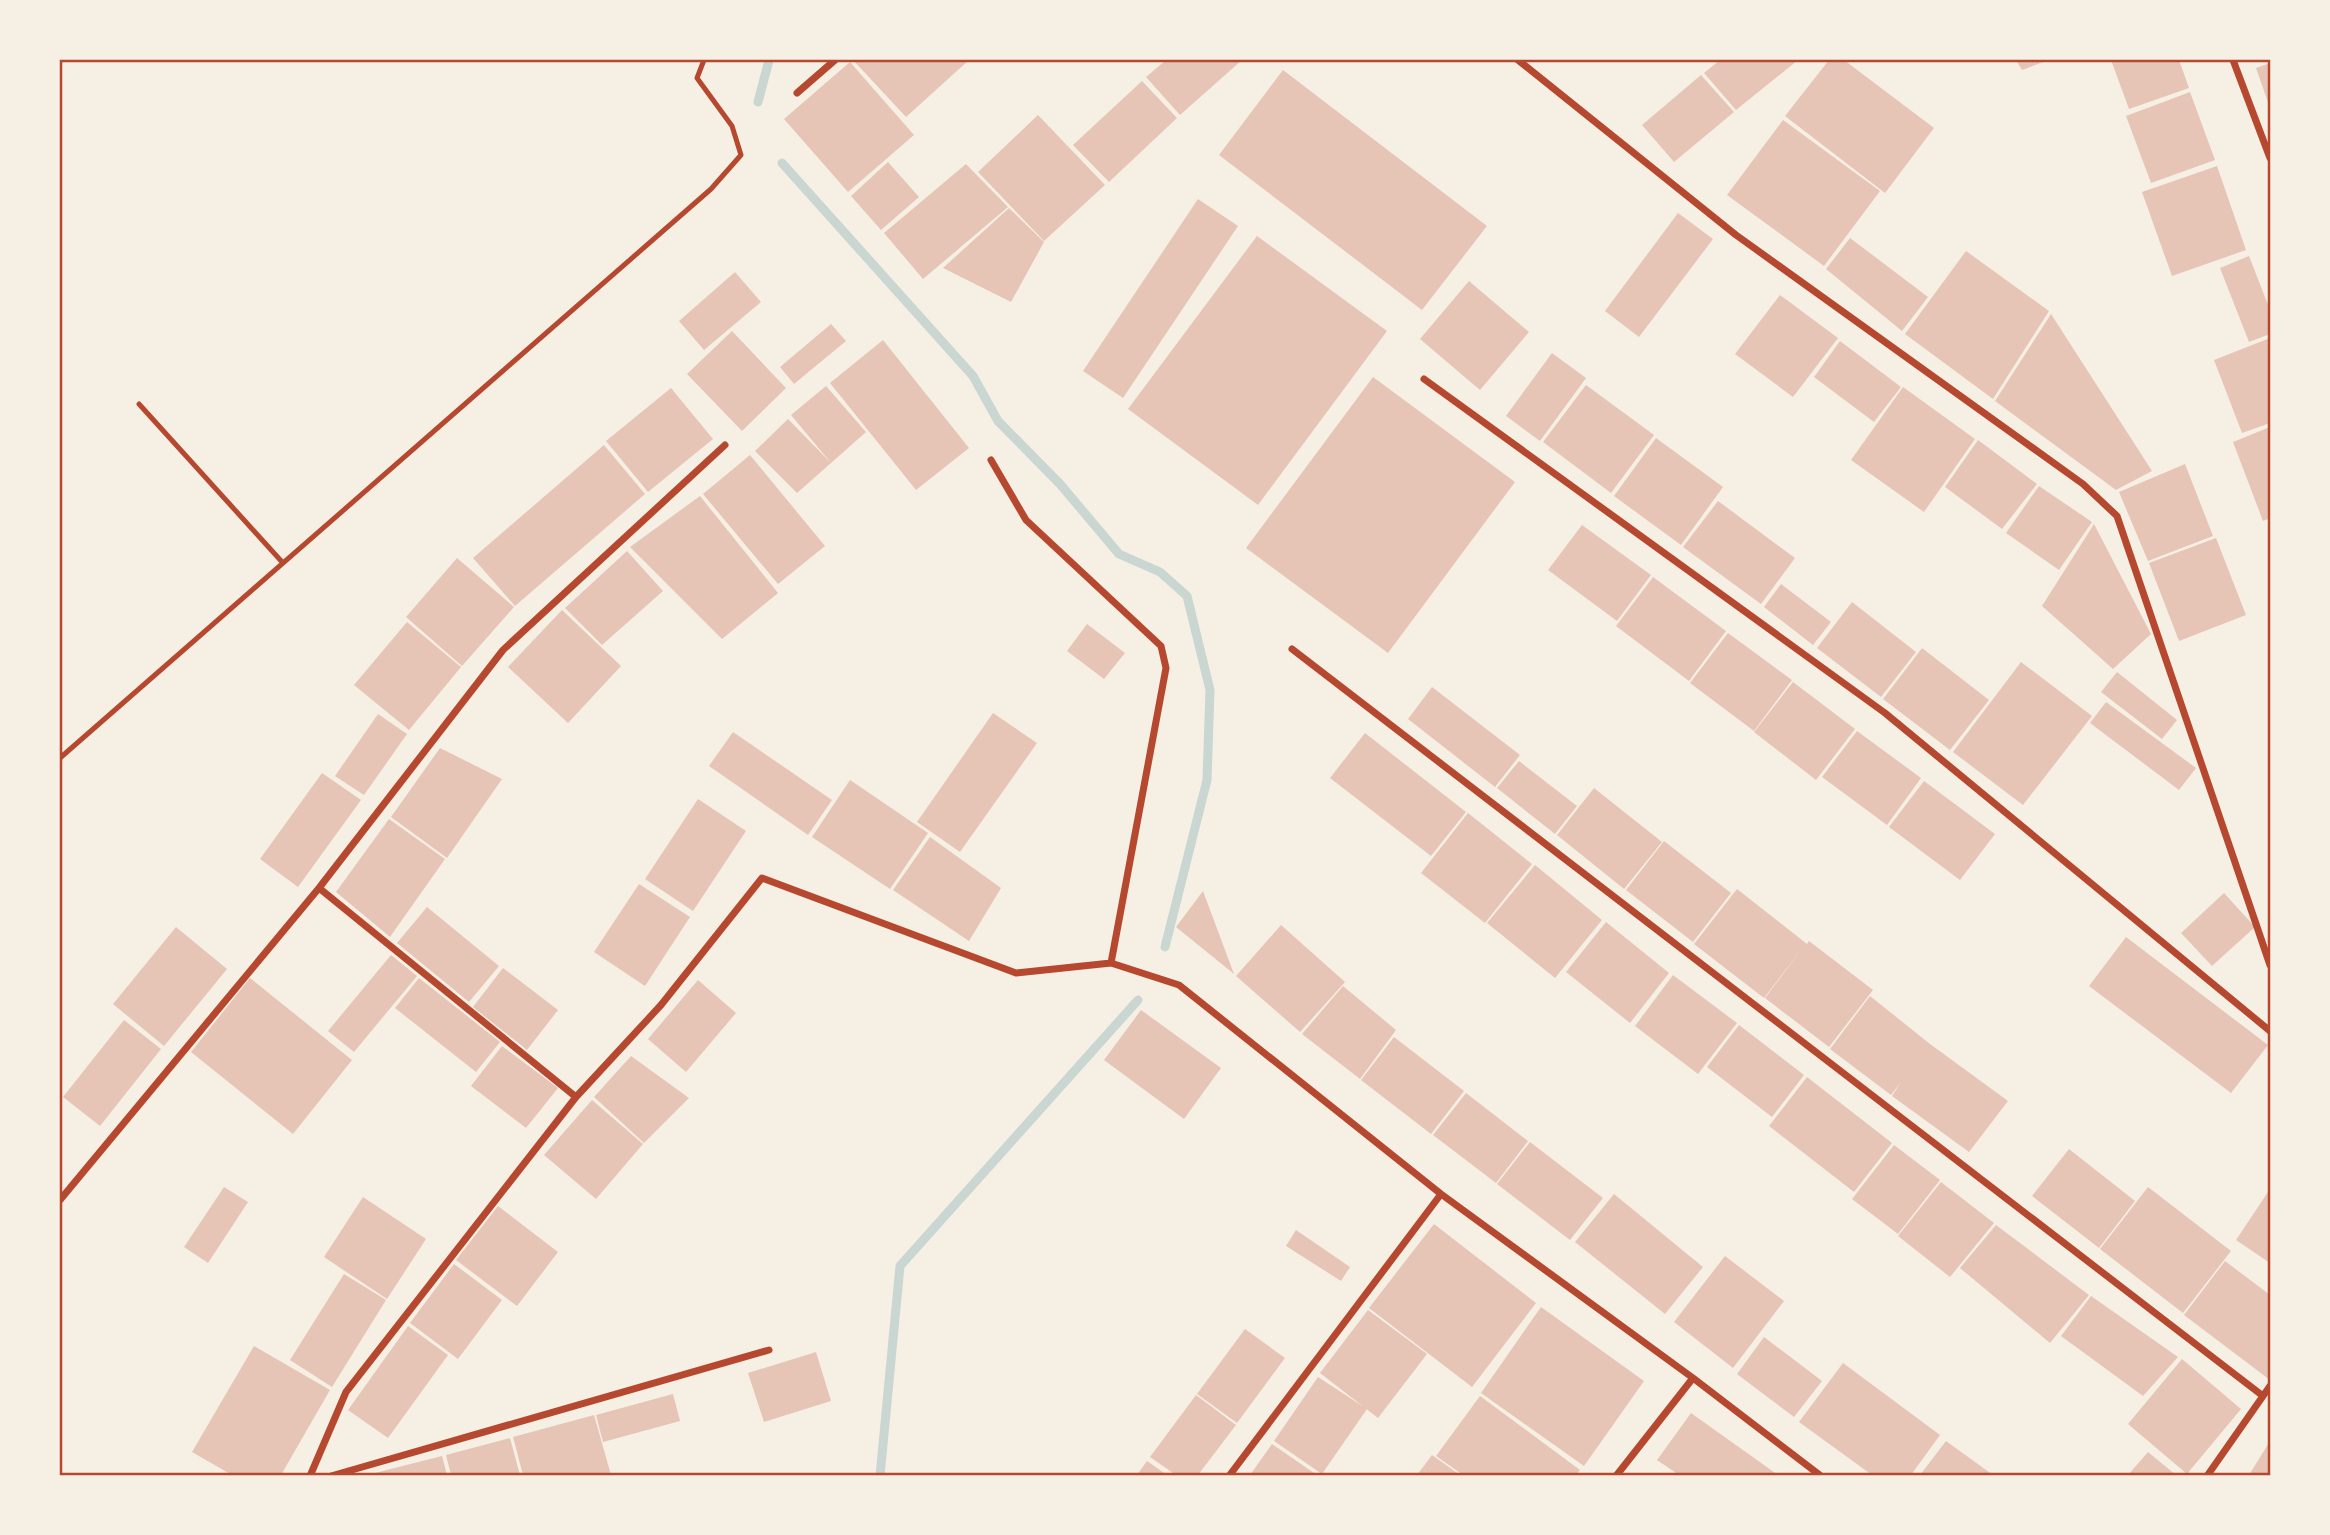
<svg xmlns="http://www.w3.org/2000/svg" width="2330" height="1535" viewBox="0 0 2330 1535" font-family="'Crimson Pro',serif">
<rect width="100%" height="100%" fill="#f6efe4"/>
<g fill="none" stroke-linecap="round" stroke-linejoin="round">
<path stroke="#c9d6d2" stroke-width="9" d="M758,102L769,60
M782,163L973,376L998,421L1060,484L1119,554L1160,572L1187,596L1210,690L1207,780L1165,947
M880,1476L900,1266L1138,1000"/>
</g>
<path fill="#e6c5b7" d="M853,60H969L906,117Z
M1166,60H1242L1180,115L1146,77Z
M1720,60H1798L1736,110L1704,73Z
M1829,60H1844L1934,128L1885,193L1785,116Z
M2016,60H2048L2022,70Z
M2111,60H2179L2189,88L2129,109Z
M850,62L914,135L848,192L784,119Z
M2270,63V108L2256,68Z
M1283,70L1487,226L1422,310L1219,155Z
M1701,75L1734,112L1674,162L1642,125Z
M1142,81L1177,118L1109,182L1073,145Z
M2190,92L2215,160L2151,183L2126,116Z
M1038,115L1105,185L1044,241L978,172Z
M1783,120L1880,191L1824,266L1727,195Z
M888,162L919,197L881,230L851,196Z
M966,164L1008,207L923,279L884,233Z
M2217,166L2246,250L2172,276L2142,192Z
M1198,199L1238,226L1123,398L1083,371Z
M1009,208L1044,242L1011,302L943,268Z
M1678,213L1713,239L1639,337L1605,311Z
M1257,236L1387,331L1258,505L1128,409Z
M1850,238L1928,297L1902,331L1826,269Z
M1966,251L2049,311L1993,399L1905,334Z
M2249,256L2270,310V334L2249,342L2220,268Z
M735,272L761,302L704,350L679,321Z
M1469,281L1529,332L1480,390L1420,339Z
M1780,295L1838,338L1793,397L1735,354Z
M2051,314L2152,471L2116,490L1995,401Z
M831,324L846,341L794,384L780,367Z
M732,331L786,388L742,431L687,374Z
M2270,338V423L2242,433L2214,360Z
M883,340L969,448L916,490L830,383Z
M1840,341L1901,387L1874,422L1814,377Z
M1552,353L1586,378L1540,441L1506,416Z
M1373,377L1515,482L1388,653L1246,548Z
M1586,385L1654,435L1611,493L1543,442Z
M826,386L866,432L831,463L791,415Z
M1903,387L1975,439L1924,512L1851,460Z
M671,388L713,439L648,492L606,441Z
M788,419L831,463L797,493L755,451Z
M2270,427V518L2263,521L2233,442Z
M1656,438L1723,487L1681,545L1614,496Z
M1978,440L2037,484L2002,529L1945,487Z
M604,445L645,494L515,606L473,558Z
M750,455L825,546L778,584L703,494Z
M2185,464L2213,536L2148,561L2119,492Z
M2039,486L2092,522L2059,570L2006,533Z
M700,496L778,593L722,639L630,547Z
M1718,501L1795,558L1761,604L1683,547Z
M2094,524L2151,634L2113,669L2042,606Z
M1582,525L1651,575L1617,621L1548,570Z
M2216,538L2246,615L2179,641L2149,563Z
M627,551L663,591L602,645L565,608Z
M457,558L514,607L462,666L406,617Z
M1653,577L1726,631L1689,681L1616,626Z
M1781,584L1831,622L1813,645L1764,607Z
M1852,602L1916,652L1881,697L1817,648Z
M562,610L621,666L568,723L508,667Z
M407,622L461,667L409,730L354,685Z
M1087,624L1125,653L1104,679L1067,651Z
M1728,633L1792,680L1754,731L1690,683Z
M1922,648L1989,700L1950,750L1883,699Z
M2021,662L2092,716L2023,805L1953,752Z
M2117,672L2177,720L2162,739L2101,692Z
M1793,682L1855,729L1816,780L1754,732Z
M1432,687L1520,755L1495,787L1408,719Z
M2106,702L2196,768L2179,790L2090,723Z
M993,713L1037,743L960,852L917,822Z
M378,714L407,734L364,795L335,776Z
M1857,731L1921,778L1887,825L1822,777Z
M733,732L832,800L808,835L709,766Z
M1365,733L1466,812L1431,856L1330,778Z
M440,748L502,779L447,858L391,817Z
M1519,761L1577,806L1555,834L1497,788Z
M322,773L361,800L298,887L260,859Z
M850,780L928,833L890,889L812,837Z
M1924,781L1995,834L1960,880L1889,827Z
M1594,788L1662,842L1624,889L1557,835Z
M698,799L746,831L693,911L645,879Z
M1468,813L1532,864L1485,923L1421,873Z
M389,819L445,859L390,937L336,892Z
M930,837L1001,888L969,941L893,890Z
M1664,841L1731,893L1693,942L1626,890Z
M1535,865L1602,920L1555,978L1487,923Z
M639,884L690,917L645,986L594,952Z
M1737,889L1807,944L1809,941L1873,990L1829,1047L1765,998L1801,950L1764,998L1694,944Z
M1203,891L1234,974L1176,927Z
M2224,893L2255,927L2212,966L2181,933Z
M427,907L499,966L469,1002L397,943Z
M1606,922L1669,973L1630,1023L1566,972Z
M1281,925L1345,982L1300,1032L1236,976Z
M176,927L227,969L164,1046L113,1004Z
M2126,937L2268,1045L2231,1093L2089,986Z
M391,955L417,976L354,1052L328,1031Z
M503,968L558,1010L527,1050L473,1007Z
M1673,975L1737,1023L1698,1074L1635,1026Z
M250,978L352,1060L293,1134L191,1052Z
M419,978L500,1042L476,1072L395,1008Z
M698,980L736,1013L686,1072L648,1039Z
M1343,986L1396,1030L1360,1079L1302,1034Z
M1870,996L1930,1044L2008,1101L1969,1152L1892,1096L1901,1082L1891,1095L1830,1049Z
M1141,1010L1221,1068L1184,1119L1104,1060Z
M124,1020L161,1049L100,1126L63,1097Z
M1739,1025L1804,1075L1772,1117L1707,1067Z
M1394,1037L1464,1091L1431,1134L1361,1080Z
M502,1046L558,1088L526,1128L471,1086Z
M631,1056L689,1098L644,1143L594,1097Z
M1807,1077L1892,1143L1854,1192L1769,1126Z
M1466,1093L1528,1141L1496,1183L1433,1135Z
M592,1100L643,1144L596,1199L544,1155Z
M1530,1142L1603,1198L1570,1240L1497,1184Z
M1894,1145L1940,1180L1898,1234L1852,1199Z
M2069,1149L2135,1201L2099,1248L2032,1196Z
M1941,1182L1994,1223L1950,1277L1898,1236Z
M224,1187L248,1202L208,1263L184,1247Z
M2148,1187L2231,1251L2183,1313L2100,1249Z
M2270,1189V1263L2236,1240Z
M1614,1194L1703,1267L1665,1314L1575,1242Z
M363,1197L426,1239L387,1299L324,1257Z
M498,1206L558,1252L517,1306L456,1260Z
M1434,1224L1536,1303L1472,1387L1369,1308Z
M1996,1225L2089,1295L2050,1343L1960,1268Z
M1296,1230L1350,1267L1341,1281L1286,1246Z
M1725,1256L1784,1301L1733,1368L1674,1322Z
M2225,1261L2270,1295V1380L2184,1315Z
M454,1264L502,1300L458,1359L410,1323Z
M344,1274L386,1300L332,1387L290,1360Z
M2091,1296L2178,1357L2143,1396L2061,1336Z
M1541,1307L1644,1381L1584,1466L1481,1393Z
M1368,1310L1427,1354L1378,1418L1320,1373Z
M408,1326L448,1355L388,1438L348,1410Z
M1245,1329L1285,1358L1237,1423L1197,1394Z
M1764,1337L1822,1381L1794,1417L1737,1374Z
M254,1346L330,1390L281,1475H232L192,1452Z
M816,1352L831,1401L764,1422L748,1373Z
M2182,1359L2241,1409L2187,1474L2128,1424Z
M1843,1363L1940,1435L1911,1475H1872L1799,1422Z
M1318,1377L1367,1409L1322,1474L1274,1441Z
M673,1394L680,1421L603,1442L596,1415Z
M1196,1395L1236,1425L1198,1475H1176L1150,1457Z
M1480,1396L1580,1470L1576,1475H1463L1436,1456Z
M1691,1413L1778,1475H1679L1657,1460Z
M594,1415L611,1475H523L513,1437Z
M510,1438L520,1475H451L446,1455Z
M1946,1441L1993,1475H1920Z
M2270,1441V1475H2249Z
M1272,1444L1317,1475H1250Z
M2148,1452L2176,1475H2128Z
M1432,1455L1460,1475H1417Z
M442,1456L447,1475H367Z
M1147,1461L1167,1475H1137Z"/>
<g fill="none" stroke-linecap="round" stroke-linejoin="round">
<path stroke="#b5482f" stroke-width="5" d="M139,404L283,563
M60,758L711,189L741,155L732,126L697,78L704,60"/>
<path stroke="#b5482f" stroke-width="7" d="M1518,60L1736,235L2083,484L2117,516L2270,965
M2233,60L2270,158
M797,93L835,60
M1424,379L1885,713L2270,1031
M991,460L1026,520L1161,646L1166,668L1111,963
M1292,649L2263,1396
M319,888L576,1097
M60,1200L319,888L503,650L725,445
M310,1476L346,1392L576,1097L661,1005L762,878L1016,973L1111,963L1179,985L1441,1194L1693,1378L1821,1476
M331,1476L769,1350
M1229,1476L1441,1194
M1616,1476L1693,1378
M2207,1476L2270,1386"/>
</g>
<rect width="2330" height="1535" fill="none" stroke="#f6efe4" stroke-width="122"/>
<rect x="61" y="61" width="2208" height="1413" fill="none" stroke="#b5482f" stroke-width="2.5"/>
</svg>
